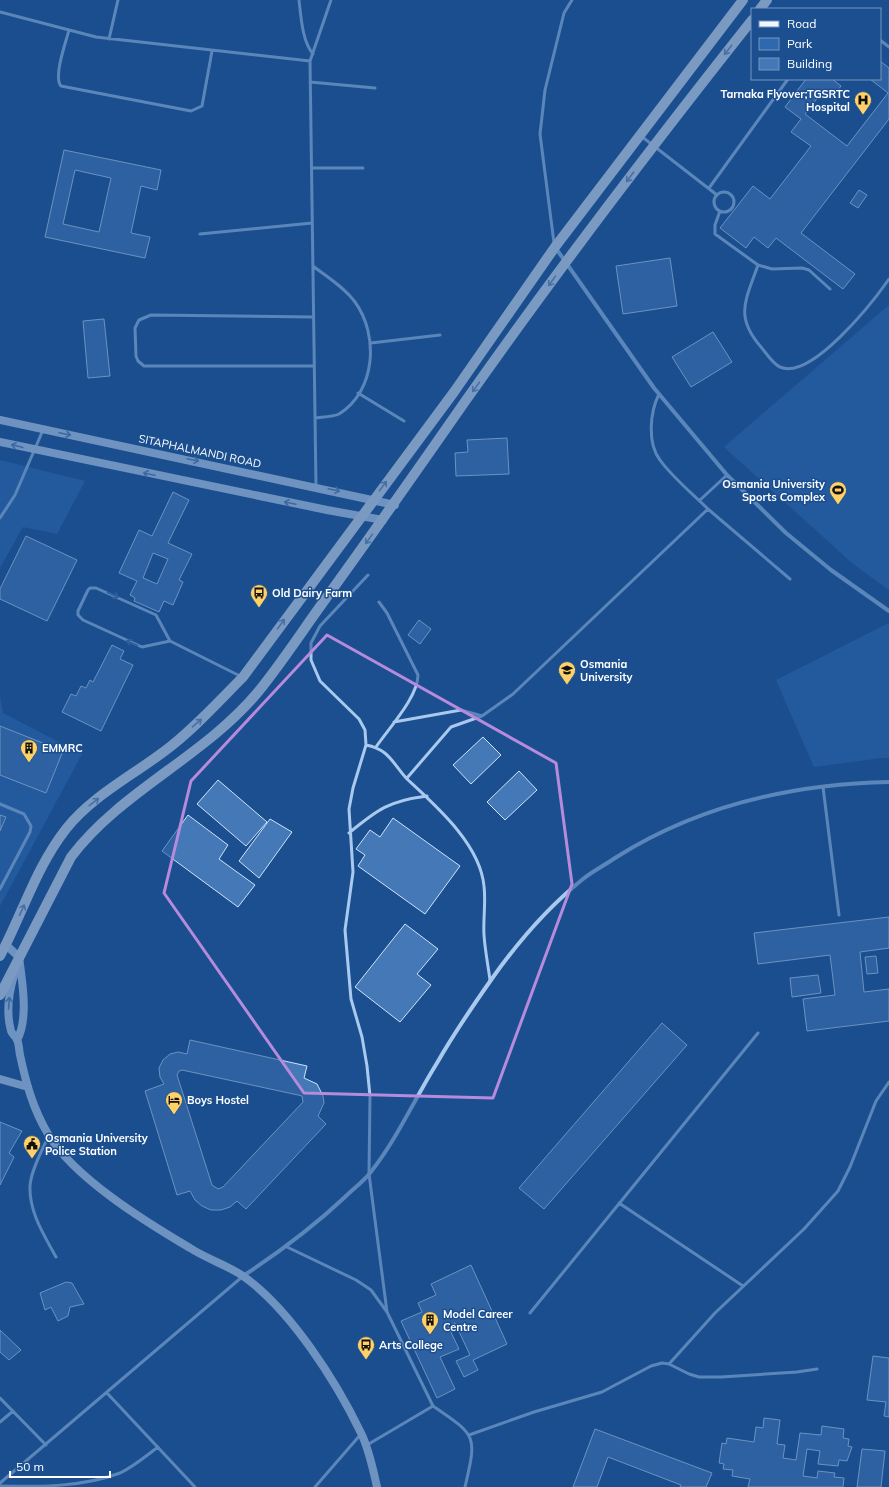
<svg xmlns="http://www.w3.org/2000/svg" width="889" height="1487" viewBox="0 0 889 1487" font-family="Mulish,sans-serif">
<rect width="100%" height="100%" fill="#1b4f8f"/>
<path fill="#2e69ad" d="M889,305V590L852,563L724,447Z
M0,460L85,481L57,534L23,527L0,568Z
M889,623V758H882L814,767L776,680Z
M0,696L3,713L82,754L0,906Z"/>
<path fill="#4478b7" stroke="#cfe3fa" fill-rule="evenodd" d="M880,61L889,68V119L801,233L855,274L843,289L776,238L768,248L754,237L746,248L720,228L753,186L770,199L811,146L791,132L801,119L785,107L806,79H832L841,86L832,98L823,91L805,114L847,146L888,93L870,79H880Z
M64,150L161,170L157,190L141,186L131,233L150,237L145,258L45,237ZM75,170L111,178L99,232L63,224Z
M859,190L867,195L858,208L850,203Z
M670,258L677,306L623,314L616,266Z
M104,319L110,376L88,378L83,321Z
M713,332L732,362L691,387L672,357Z
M507,438L509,474L456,476L455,453L468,452L467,440Z
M173,492L189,500L168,543L192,554L179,580L183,582L173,605L164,601L159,612L134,601L135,598L130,595L137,581L119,573L139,530L152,536ZM153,553L168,559L157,584L143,578Z
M26,536L77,560L47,621L0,599V589Z
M419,620L431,629L420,644L408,635Z
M112,645L124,651L120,659L133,665L101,731L62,712L71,694L76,696L81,686L86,688L90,680L93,682Z
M0,726L63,751L46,793L0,775Z
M483,737L501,755L471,784L453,765Z
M519,771L537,790L505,820L487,802Z
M218,780L267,822L246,846L197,804Z
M0,815L6,817L0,831Z
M188,815L228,845L219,859L255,885L238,907L162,851Z
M393,818L460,866L425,914L358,866L365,855L356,849L370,830L380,837Z
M270,819L292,832L259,878L239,861Z
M889,917V948L860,952L864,992L889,989V1021L807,1031L803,999L835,995L830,955L758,964L754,933Z
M405,924L438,949L417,974L431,985L400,1022L355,987Z
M876,956L878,973L867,974L865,957Z
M818,975L821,993L792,997L790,978Z
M662,1023L687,1045L544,1209L519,1188Z
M190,1040L307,1066L304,1078L317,1084L323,1096L324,1103L318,1116L326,1124L246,1209L237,1201L230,1207L221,1210H211L202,1206L195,1200L190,1191L177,1195L145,1091L164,1084L160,1077L159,1068L163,1060L170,1054L178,1052L187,1054ZM182,1070L298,1095L302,1096L303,1102L223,1187L218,1189L212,1185L177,1075L179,1071Z
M0,1122L22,1131L9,1153L14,1157L0,1185Z
M471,1265L507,1344L473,1360L478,1370L464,1377L456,1361L470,1355L455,1323L448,1326L459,1349L440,1357L455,1389L437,1398L401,1321L422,1312L418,1303L436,1295L431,1284Z
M66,1282L72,1283L84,1304L70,1307L68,1316L58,1321L51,1307L45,1310L40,1293Z
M0,1330L21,1350L9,1360L0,1352Z
M873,1356L889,1358V1417L884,1416L886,1402L867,1400Z
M764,1418L780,1420L777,1444L785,1445L783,1458L796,1460L800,1433L821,1435L822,1426L844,1429L843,1438L849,1439L848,1446L852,1447L847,1461L839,1460L838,1466L818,1464L820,1451L807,1449L803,1476L817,1478L818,1471L835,1473L834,1477L844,1478L843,1487H748L750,1479L732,1476L733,1470L723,1469L724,1464L719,1463L722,1443L726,1444L727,1438L754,1442L756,1427L763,1428Z
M595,1429L712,1473L706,1487H680L681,1485L608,1457L597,1487H573Z
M862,1449L885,1451L881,1487H857Z"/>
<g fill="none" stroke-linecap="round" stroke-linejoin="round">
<path stroke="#a9c9ee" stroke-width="3" d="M299,0C301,16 302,41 313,54
M0,12L96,37L310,61
M69,30C66,42 53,77 61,86L191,111L202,106L212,51
M109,39L118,0
M880,40L889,47
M310,82L375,88
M641,136L717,195
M312,168H363
M709,188L788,79
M714 202a10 10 0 1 1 20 0a10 10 0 1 1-20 0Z
M720,211L715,225V234L758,265L772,269L802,268L809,270L830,289
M200,234L312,223
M554,243L540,134L545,90L564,13L572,0
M758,265C746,300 734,316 761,347C766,353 773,364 780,367C811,381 873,302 889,279
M313,266C327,277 344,287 355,302C379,335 376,391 339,414C333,417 322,417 315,418
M313,317L151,315L139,320L135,328L136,356L138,361L144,366H314
M371,343L440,335
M358,393L404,421
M316,486L310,61L331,0
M700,500L727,475
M708,509L790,579
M0,518L15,495L43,430
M368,575L320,626L311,643V660L320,681L359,719L365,730L366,745L353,788L349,809L353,872L345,930L351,999L362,1037L367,1066L370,1096L369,1174L387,1312
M170,641L142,647L83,620L78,615V611L88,590L90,588H96L156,615L170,641L240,676
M394,722L461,710L482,716
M366,745C389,749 393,764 407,779C436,806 480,844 484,886C486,902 483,919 484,935C485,950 488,965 490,980
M376,747C389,728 418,697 418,675L387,613L379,602
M407,778L451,727L482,716L513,694L708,509C694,495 672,477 660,460C647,443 650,412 659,394
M823,787L839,915
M0,804L24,814L31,826L30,832L0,889
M349,833C378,809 389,801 427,796
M48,1137C42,1151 31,1170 30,1186C29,1212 44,1235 56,1257
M619,1203L743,1286
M287,1247L356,1280L371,1290L387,1312L433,1406L367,1445
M530,1313L758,1033
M669,1364L715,1313L804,1229L838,1191L850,1167L876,1101L889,1082
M107,1393L195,1487
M0,1398L46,1445
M433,1406C477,1436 477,1435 465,1487
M0,1422L13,1411
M469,1435L534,1412L602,1392L651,1366L662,1363L669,1364L689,1374L699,1377H721L797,1372L817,1369
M0,1483L242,1277
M0,1486C39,1487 83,1487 120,1473C133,1467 146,1456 158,1447
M315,1487L361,1434"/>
<path stroke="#a9c9ee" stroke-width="4" d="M555,247L654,388L727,475L786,533L831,570L889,611
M243,1276C281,1251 312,1228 345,1197C353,1189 363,1182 370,1173C397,1139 414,1100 437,1063C453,1035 472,1007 491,980C517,943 547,908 583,879C593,871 605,865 615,858C697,806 793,784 889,782"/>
<path stroke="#d6e6fa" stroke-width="8" d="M0,420L395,505
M0,442L327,510L383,520
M6,945L19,957C22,980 29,1019 17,1040
M14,975C9,992 6,1013 11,1031C12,1034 15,1036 17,1039C19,1044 19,1050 20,1055C26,1083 33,1109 48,1134C74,1178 146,1222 190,1248C207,1259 227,1265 243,1276C290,1309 336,1381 361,1433C369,1449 373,1469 377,1487
M0,1079L28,1087"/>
<path stroke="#f0f6ff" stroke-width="10" d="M760,9L767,0
M0,956C22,915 36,867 66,829C92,796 132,776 166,750C194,729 218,702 243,677L454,392L555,247L743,0
M0,995L71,857C122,790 204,757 258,692C280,665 299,636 319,608C368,540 416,472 464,403C556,272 653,145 752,20"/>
</g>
<defs><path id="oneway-shaft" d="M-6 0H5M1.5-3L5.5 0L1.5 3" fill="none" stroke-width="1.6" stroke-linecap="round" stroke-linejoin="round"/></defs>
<g stroke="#7b9ac1">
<use href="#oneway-shaft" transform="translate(728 50) rotate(128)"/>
<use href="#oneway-shaft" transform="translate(630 177) rotate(127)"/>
<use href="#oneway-shaft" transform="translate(552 281) rotate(126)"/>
<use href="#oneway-shaft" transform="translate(476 387) rotate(126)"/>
<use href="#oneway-shaft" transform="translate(383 486) rotate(-53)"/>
<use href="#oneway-shaft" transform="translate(369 539) rotate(126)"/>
<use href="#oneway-shaft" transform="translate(281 624) rotate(-54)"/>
<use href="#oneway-shaft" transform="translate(197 723) rotate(-41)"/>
<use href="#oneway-shaft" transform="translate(94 802) rotate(-38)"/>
<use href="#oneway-shaft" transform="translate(22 910) rotate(-65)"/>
</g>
<g stroke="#668bba">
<use href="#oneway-shaft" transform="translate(65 434) rotate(12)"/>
<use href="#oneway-shaft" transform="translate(17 446) rotate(-166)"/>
<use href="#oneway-shaft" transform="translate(193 460) rotate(12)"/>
<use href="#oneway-shaft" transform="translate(149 474) rotate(-168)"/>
<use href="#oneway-shaft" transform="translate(334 490) rotate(12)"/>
<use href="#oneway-shaft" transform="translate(290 503) rotate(-168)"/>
<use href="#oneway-shaft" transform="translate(9 1003) rotate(-86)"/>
</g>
<g stroke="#4674ac">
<use href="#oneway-shaft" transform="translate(113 595) rotate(24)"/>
<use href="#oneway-shaft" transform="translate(132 643) rotate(-156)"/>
</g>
<path d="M0 0H889V1487H0ZM327,635L556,763L572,884L493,1098L304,1093L164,893L191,781Z" fill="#1b4f8f" fill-opacity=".55" fill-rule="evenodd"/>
<path fill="none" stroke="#b68bdc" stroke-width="3" stroke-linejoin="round" d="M327,635L556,763L572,884L493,1098L304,1093L164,893L191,781Z"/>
<defs>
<g id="hospital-pin" transform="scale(0.9)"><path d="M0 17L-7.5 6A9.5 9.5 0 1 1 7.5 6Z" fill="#ffd166" stroke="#1b4f8f"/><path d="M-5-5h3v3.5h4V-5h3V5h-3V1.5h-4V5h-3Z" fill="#111"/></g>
<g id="stadium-pin" transform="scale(0.9)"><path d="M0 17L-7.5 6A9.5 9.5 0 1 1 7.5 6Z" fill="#ffd166" stroke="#1b4f8f"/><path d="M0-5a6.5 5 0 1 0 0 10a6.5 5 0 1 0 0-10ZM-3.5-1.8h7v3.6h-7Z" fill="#111"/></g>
<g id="bus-pin" transform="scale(0.9)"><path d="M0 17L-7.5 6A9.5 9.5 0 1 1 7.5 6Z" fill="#ffd166" stroke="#1b4f8f"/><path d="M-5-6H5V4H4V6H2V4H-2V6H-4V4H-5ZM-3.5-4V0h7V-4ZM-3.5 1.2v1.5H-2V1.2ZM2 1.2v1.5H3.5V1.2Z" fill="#111"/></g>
<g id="university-pin" transform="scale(0.9)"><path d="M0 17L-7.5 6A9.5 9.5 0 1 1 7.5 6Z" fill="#ffd166" stroke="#1b4f8f"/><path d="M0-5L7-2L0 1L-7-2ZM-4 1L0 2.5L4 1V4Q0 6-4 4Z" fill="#111"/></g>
<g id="building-pin" transform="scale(0.9)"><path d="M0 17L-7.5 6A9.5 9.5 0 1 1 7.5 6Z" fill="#ffd166" stroke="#1b4f8f"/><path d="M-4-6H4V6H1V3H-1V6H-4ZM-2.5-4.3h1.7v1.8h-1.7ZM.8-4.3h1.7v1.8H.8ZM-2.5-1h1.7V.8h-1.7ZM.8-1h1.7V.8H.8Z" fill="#111"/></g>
<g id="hotel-pin" transform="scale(0.9)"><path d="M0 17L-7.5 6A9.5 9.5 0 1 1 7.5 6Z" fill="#ffd166" stroke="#1b4f8f"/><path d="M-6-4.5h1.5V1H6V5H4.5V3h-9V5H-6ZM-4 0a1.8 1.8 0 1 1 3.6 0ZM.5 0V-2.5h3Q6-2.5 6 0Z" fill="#111"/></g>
<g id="civic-pin" transform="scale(0.9)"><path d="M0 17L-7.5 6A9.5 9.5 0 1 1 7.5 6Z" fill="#ffd166" stroke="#1b4f8f"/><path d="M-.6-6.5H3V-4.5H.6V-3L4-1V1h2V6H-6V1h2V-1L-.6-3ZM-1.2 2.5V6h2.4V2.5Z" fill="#111"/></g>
</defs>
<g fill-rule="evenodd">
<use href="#hospital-pin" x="863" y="100"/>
<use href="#stadium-pin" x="838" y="490"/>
<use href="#bus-pin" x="259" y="593"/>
<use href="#university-pin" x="567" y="670"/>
<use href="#building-pin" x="29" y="748"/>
<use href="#hotel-pin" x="174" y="1100"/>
<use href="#civic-pin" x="32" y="1144"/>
<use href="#building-pin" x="430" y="1320"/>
<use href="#bus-pin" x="366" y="1345"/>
</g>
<g text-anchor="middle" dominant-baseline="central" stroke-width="3" stroke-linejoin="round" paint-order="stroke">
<g font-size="11" font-weight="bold" fill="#fff" stroke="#1b4f8f" text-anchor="start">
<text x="850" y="94" text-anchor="end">Tarnaka Flyover;TGSRTC<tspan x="850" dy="13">Hospital</tspan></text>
<text x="825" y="484" text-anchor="end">Osmania University<tspan x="825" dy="13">Sports Complex</tspan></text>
<text x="272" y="593">Old Dairy Farm</text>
<text x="580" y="664">Osmania<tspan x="580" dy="13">University</tspan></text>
<text x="42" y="748">EMMRC</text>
<text x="187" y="1100">Boys Hostel</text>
<text x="45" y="1138">Osmania University<tspan x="45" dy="13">Police Station</tspan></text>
<text x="443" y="1314">Model Career<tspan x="443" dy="13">Centre</tspan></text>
<text x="379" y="1345">Arts College</text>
</g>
<g font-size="11" fill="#fff" stroke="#1b4f8f">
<text transform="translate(200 451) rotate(12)">SITAPHALMANDI ROAD</text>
</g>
</g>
<rect x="751" y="8" width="130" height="72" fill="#1b4f8f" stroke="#7695bc"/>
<rect x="759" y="21" width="20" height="6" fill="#f0f6ff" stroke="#7695bc"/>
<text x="787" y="28" font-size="12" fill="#ffffff">Road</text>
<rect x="759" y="38" width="20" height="12" fill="#2e69ad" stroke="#7695bc"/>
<text x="787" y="48" font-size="12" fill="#ffffff">Park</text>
<rect x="759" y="58" width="20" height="12" fill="#4478b7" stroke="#7695bc"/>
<text x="787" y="68" font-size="12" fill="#ffffff">Building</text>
<path d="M10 1471v6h100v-6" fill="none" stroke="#ffffff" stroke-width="2"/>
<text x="16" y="1471" font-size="12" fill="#ffffff" stroke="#1b4f8f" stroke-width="3" paint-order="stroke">50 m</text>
</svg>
